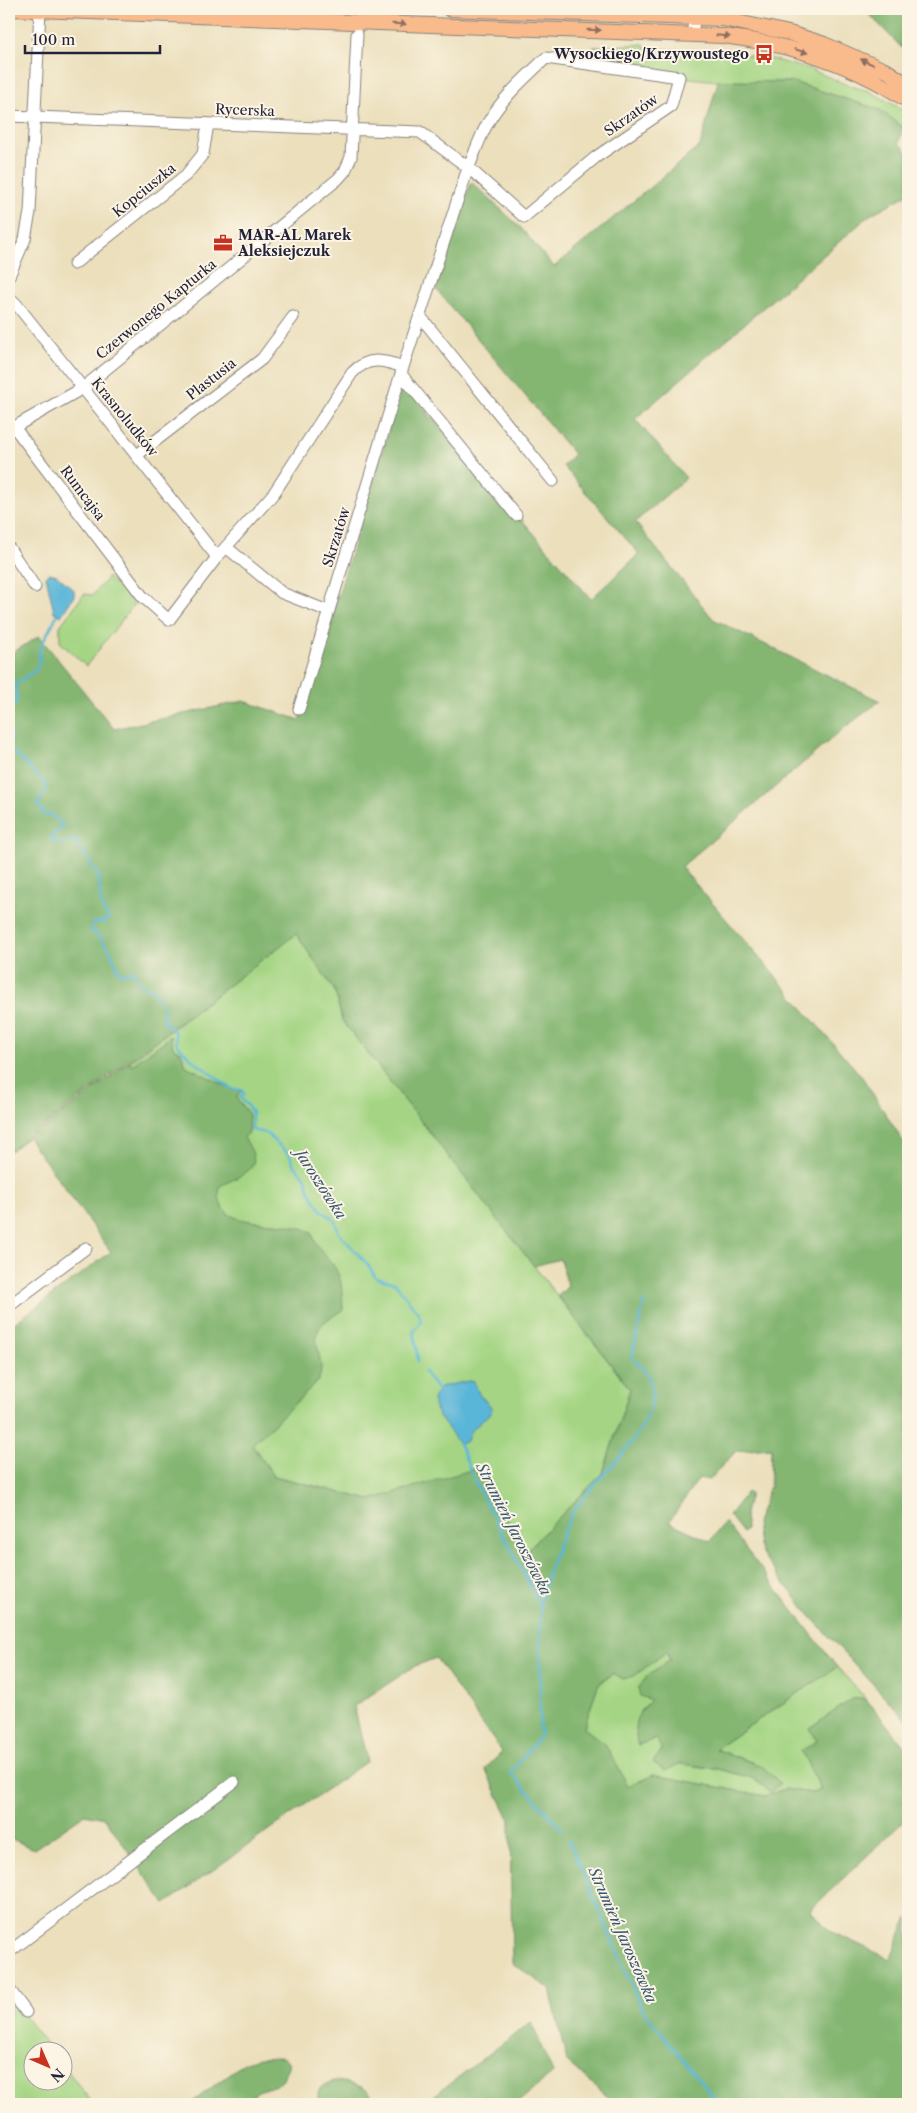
<svg xmlns="http://www.w3.org/2000/svg" width="917" height="2113" viewBox="0 0 917 2113" font-family="'Libre Caslon Text',serif">
<rect width="100%" height="100%" fill="#fcf5e5"/>
<filter id="ink" filterUnits="userSpaceOnUse"><feTurbulence type="fractalNoise" baseFrequency=".02" numOctaves="2"/><feDisplacementMap in="SourceGraphic" scale="10" xChannelSelector="R" yChannelSelector="G"/><feConvolveMatrix kernelMatrix="1 2 1 2 8 2 1 2 1" color-interpolation-filters="sRGB"/></filter>
<filter id="wash" filterUnits="userSpaceOnUse"><feTurbulence type="fractalNoise" baseFrequency=".0096" numOctaves="4" result="noise"/><feDisplacementMap in="SourceGraphic" scale="20" xChannelSelector="R" yChannelSelector="G"/><feGaussianBlur stdDeviation="1.12" result="paint"/><feColorMatrix in="noise" values="0 0 0 0 0 0 0 0 0 0 0 0 0 0 0 0 0 1.4 0 .05"/><feComposite in="paint" operator="in"/></filter>
<g filter="url(#wash)">
<rect width="100%" height="100%" fill="#ebdfbc"/>
<path fill="#a5d584" stroke="#647c60" d="M644,44L646,48L718,52L763,57L809,69L850,86L869,91L905,111L903,127L880,110L793,82L718,81L679,77L594,58L589,52L593,47Z
M108,577L135,603L86,666L60,642V626L84,594L93,595Z
M296,933L335,991L342,1020L630,1389L603,1473L524,1553L370,1500L274,1476L252,1445L310,1387L130,1062Z
M666,1652L670,1660L648,1675L651,1700L640,1711L637,1745L656,1739C680,1779 716,1760 752,1778C759,1781 765,1787 771,1792L762,1766L715,1749L837,1667L866,1699H852L817,1741L802,1751L821,1789L812,1793L785,1789L765,1796L654,1775L628,1786L605,1744L583,1729L598,1685L614,1673L634,1676Z
M9,1996L51,2050H32V2080H62L63,2065L93,2104H9Z"/>
<path fill="#84b672" stroke="#536c56" d="M864,9H908V55L905,51Z
M718,81L793,82L880,110L903,127L899,143L908,152V194L870,215L635,419L686,478L635,522L713,619L880,701L843,729L681,867L862,1077L908,1149V1722L811,1617L765,1559L759,1546L756,1523L770,1486L771,1448L736,1451L709,1480L699,1478L669,1522L710,1541L725,1522L837,1667L715,1749L762,1766L780,1783L771,1792L752,1778L714,1768L681,1764L665,1771L653,1762L662,1750L656,1739L638,1745C632,1723 635,1716 651,1700L640,1696L638,1689L648,1675L670,1660L666,1652L634,1676L623,1679L613,1673L598,1685L584,1728L605,1744L628,1786L654,1775L765,1796L785,1789L812,1793L821,1789L801,1751L817,1741L810,1728L852,1699H866L908,1751V1817L810,1910L830,1931L890,1959L908,1917V2104H616L567,2062L550,1989L512,1963L510,1820L485,1769L502,1752L436,1658L415,1666L354,1706L367,1761L165,1904L105,1818L85,1814L34,1849L12,1839L9,1835V1327L111,1252L29,1139L130,1062L132,1065L171,1036L173,1048L181,1052L186,1066L232,1089L242,1090L237,1096L238,1101L249,1114L248,1132L244,1138C266,1169 247,1172 220,1186C213,1222 249,1221 274,1223C286,1224 301,1227 312,1232C314,1247 327,1255 335,1268C343,1280 342,1296 343,1310C336,1315 324,1320 320,1327C309,1344 329,1364 317,1382L252,1445L274,1476L370,1500L481,1467L524,1553L603,1473L630,1389L558,1296L568,1286L560,1259L534,1266L342,1020L335,991L296,934L9,1152V655L39,636L114,729L244,701L300,720L403,384L591,599L639,554L563,466L574,454L436,289L471,182L520,227L554,267L700,146Z
M747,1492L750,1494L745,1513L746,1530L743,1533L729,1515Z
M531,2022L553,2073L516,2104H423Z
M282,2057L287,2060L289,2064L283,2079L276,2085L258,2091L243,2104H190L245,2062L260,2058Z
M335,2081C353,2083 370,2086 376,2104H320C314,2090 322,2084 335,2081Z"/>
<path fill="#5ab6d8" stroke="#3e6c8a" d="M50,573L57,575L74,590V596L61,616L54,612L46,576Z
M469,1381L474,1382C477,1386 477,1390 479,1394C484,1401 490,1402 492,1411L469,1433L467,1441L460,1444C454,1440 454,1436 450,1431C441,1419 435,1415 433,1399L440,1387Z"/>
<g fill="none" stroke-linecap="round" stroke-linejoin="round">
<path stroke="#5ab6d8" stroke-width="2.5" d="M9,713L17,701L15,684L36,670L39,664L40,648L57,615
M9,727L11,739L9,750
M9,750L19,757L46,785V791L37,804L45,815L50,814L62,824V828L52,836L51,840L59,844L77,840L82,854L90,859L91,867L99,875C100,884 99,898 102,907C104,912 107,913 108,918L105,921L92,924L91,932L96,933L111,952L119,972L124,974L133,971L141,985L151,989L158,997L164,1011V1021L175,1032L177,1045L194,1061L232,1089L242,1090L244,1094L240,1097L252,1112V1130L266,1133L290,1155L294,1165L306,1178L309,1191L321,1210L335,1221L339,1233L368,1265L376,1278L395,1283L419,1314L421,1321L414,1331L418,1361
M424,1371L439,1392
M459,1443L476,1484L540,1604V1736L511,1773L562,1829
M540,1604C546,1578 559,1538 572,1514C593,1476 665,1429 650,1381C648,1373 638,1364 632,1357L644,1302
M569,1841L642,2009L719,2104"/>
</g>
</g>
<g filter="url(#ink)">
<g fill="none" stroke-linecap="round" stroke-linejoin="round">
<g stroke="#86807c" stroke-width="13">
<path id="minor" d="M692,34L696,9
M9,116L420,132L469,168L524,217L596,157L671,106L679,77L546,58C526,77 503,97 489,121C479,137 474,156 466,174L403,367L299,709
M74,264L186,175L203,154L208,124
M9,276L25,239L30,212L40,10
M9,297L17,305L217,557
M420,316L553,481
M401,374L516,515
M14,427L143,597L169,620L217,557L274,493L352,373C368,356 383,360 403,367
M9,430L83,388L338,179L345,171L351,157L357,34
M137,455L262,359L293,317
M226,547L282,593L328,611
M9,548L35,587
M9,1306L86,1248
M9,1952L234,1782
M9,1989L26,2012"/>
</g>
<g stroke="#86807c" stroke-width="16">
<path id="major" d="M9,9L723,36C790,44 852,63 908,101
M449,9L723,19L789,33L824,44L887,71L908,85"/>
</g>
<use href="#minor" stroke="#fff" stroke-width="11"/>
<use href="#major" stroke="#fabb8c" stroke-width="14"/>
</g>
<defs><path id="oneway-solid" d="M-6-.8H1V-3.2L6.5 0L1 3.2V.8H-6Z" transform="scale(1.25)"/></defs>
<g fill="#8e6e64">
<use href="#oneway-solid" transform="translate(399 24) rotate(2)"/>
<use href="#oneway-solid" transform="translate(594 30) rotate(2)"/>
<use href="#oneway-solid" transform="translate(723 36) rotate(5)"/>
<use href="#oneway-solid" transform="translate(801 51) rotate(16)"/>
<use href="#oneway-solid" transform="translate(867 62) rotate(-157)"/>
</g>
</g>
<defs>
<g id="bus-bare" transform="scale(1.5)"><path d="M-5-6H5V4H4V6H2V4H-2V6H-4V4H-5ZM-3.5-4V0h7V-4ZM-3.5 1.2v1.5H-2V1.2ZM2 1.2v1.5H3.5V1.2Z" fill="#c8321e" stroke="#fcf5e5" stroke-width="2.5" paint-order="stroke"/></g>
<g id="office-bare" transform="scale(1.5)"><path d="M-6-3h4V-5.5h4V-3h4V5H-6ZM-1-4.5V-3h2v-1.5ZM-6 0V1H6V0Z" fill="#c8321e" stroke="#fcf5e5" stroke-width="2.5" paint-order="stroke"/></g>
</defs>
<g fill-rule="evenodd">
<use href="#bus-bare" x="764" y="54"/>
<use href="#office-bare" x="223" y="243"/>
</g>
<g text-anchor="middle" dominant-baseline="central" stroke-width="4" stroke-linejoin="round" paint-order="stroke">
<g font-size="14" font-weight="bold" fill="#22223b" stroke="#fcf5e5" text-anchor="end">
<text x="749" y="54">Wysockiego/Krzywoustego</text>
<text x="238" y="235" text-anchor="start">MAR-AL Marek<tspan x="238" dy="16">Aleksiejczuk</tspan></text>
</g>
<g font-size="14" fill="#22223b" stroke="#fcf5e5">
<text transform="translate(245 110) rotate(2)">Rycerska</text>
<text transform="translate(631 115) rotate(-35)">Skrzatów</text>
<text transform="translate(144 190) rotate(-39)">Kopciuszka</text>
<text transform="translate(156 309) rotate(-39)">Czerwonego Kapturka</text>
<text transform="translate(211 379) rotate(-38)">Plastusia</text>
<text transform="translate(125 417) rotate(51)">Krasnoludków</text>
<text transform="translate(83 493) rotate(53)">Rumcajsa</text>
<text transform="translate(336 537) rotate(-73)">Skrzatów</text>
</g>
<g font-size="15" font-style="italic" fill="#365672" stroke="#fcf5e5">
<text transform="translate(321 1184) rotate(57)">Jaroszówka</text>
<text transform="translate(514 1529) rotate(63)">Strumień Jaroszówka</text>
<text transform="translate(623 1935) rotate(66)">Strumień Jaroszówka</text>
</g>
</g>
<rect width="917" height="2113" fill="none" stroke="#fcf5e5" stroke-width="30"/>
<g transform="translate(48 2066) rotate(135)"><circle r="24" fill="#fcf5e5" stroke="#a5a1a1"/>
<path d="M0-4L9 19L0 12L-9 19Z" fill="#c8321e"/>
<text y="-8" font-size="14" font-weight="bold" text-anchor="middle" fill="#22223b">N</text>
</g>
<path d="M25 45v8h135v-8" fill="none" stroke="#22223b" stroke-width="2.5"/>
<text x="32" y="45" font-size="15" fill="#22223b" stroke="#fcf5e5" stroke-width="4" paint-order="stroke">100 m</text>
</svg>
